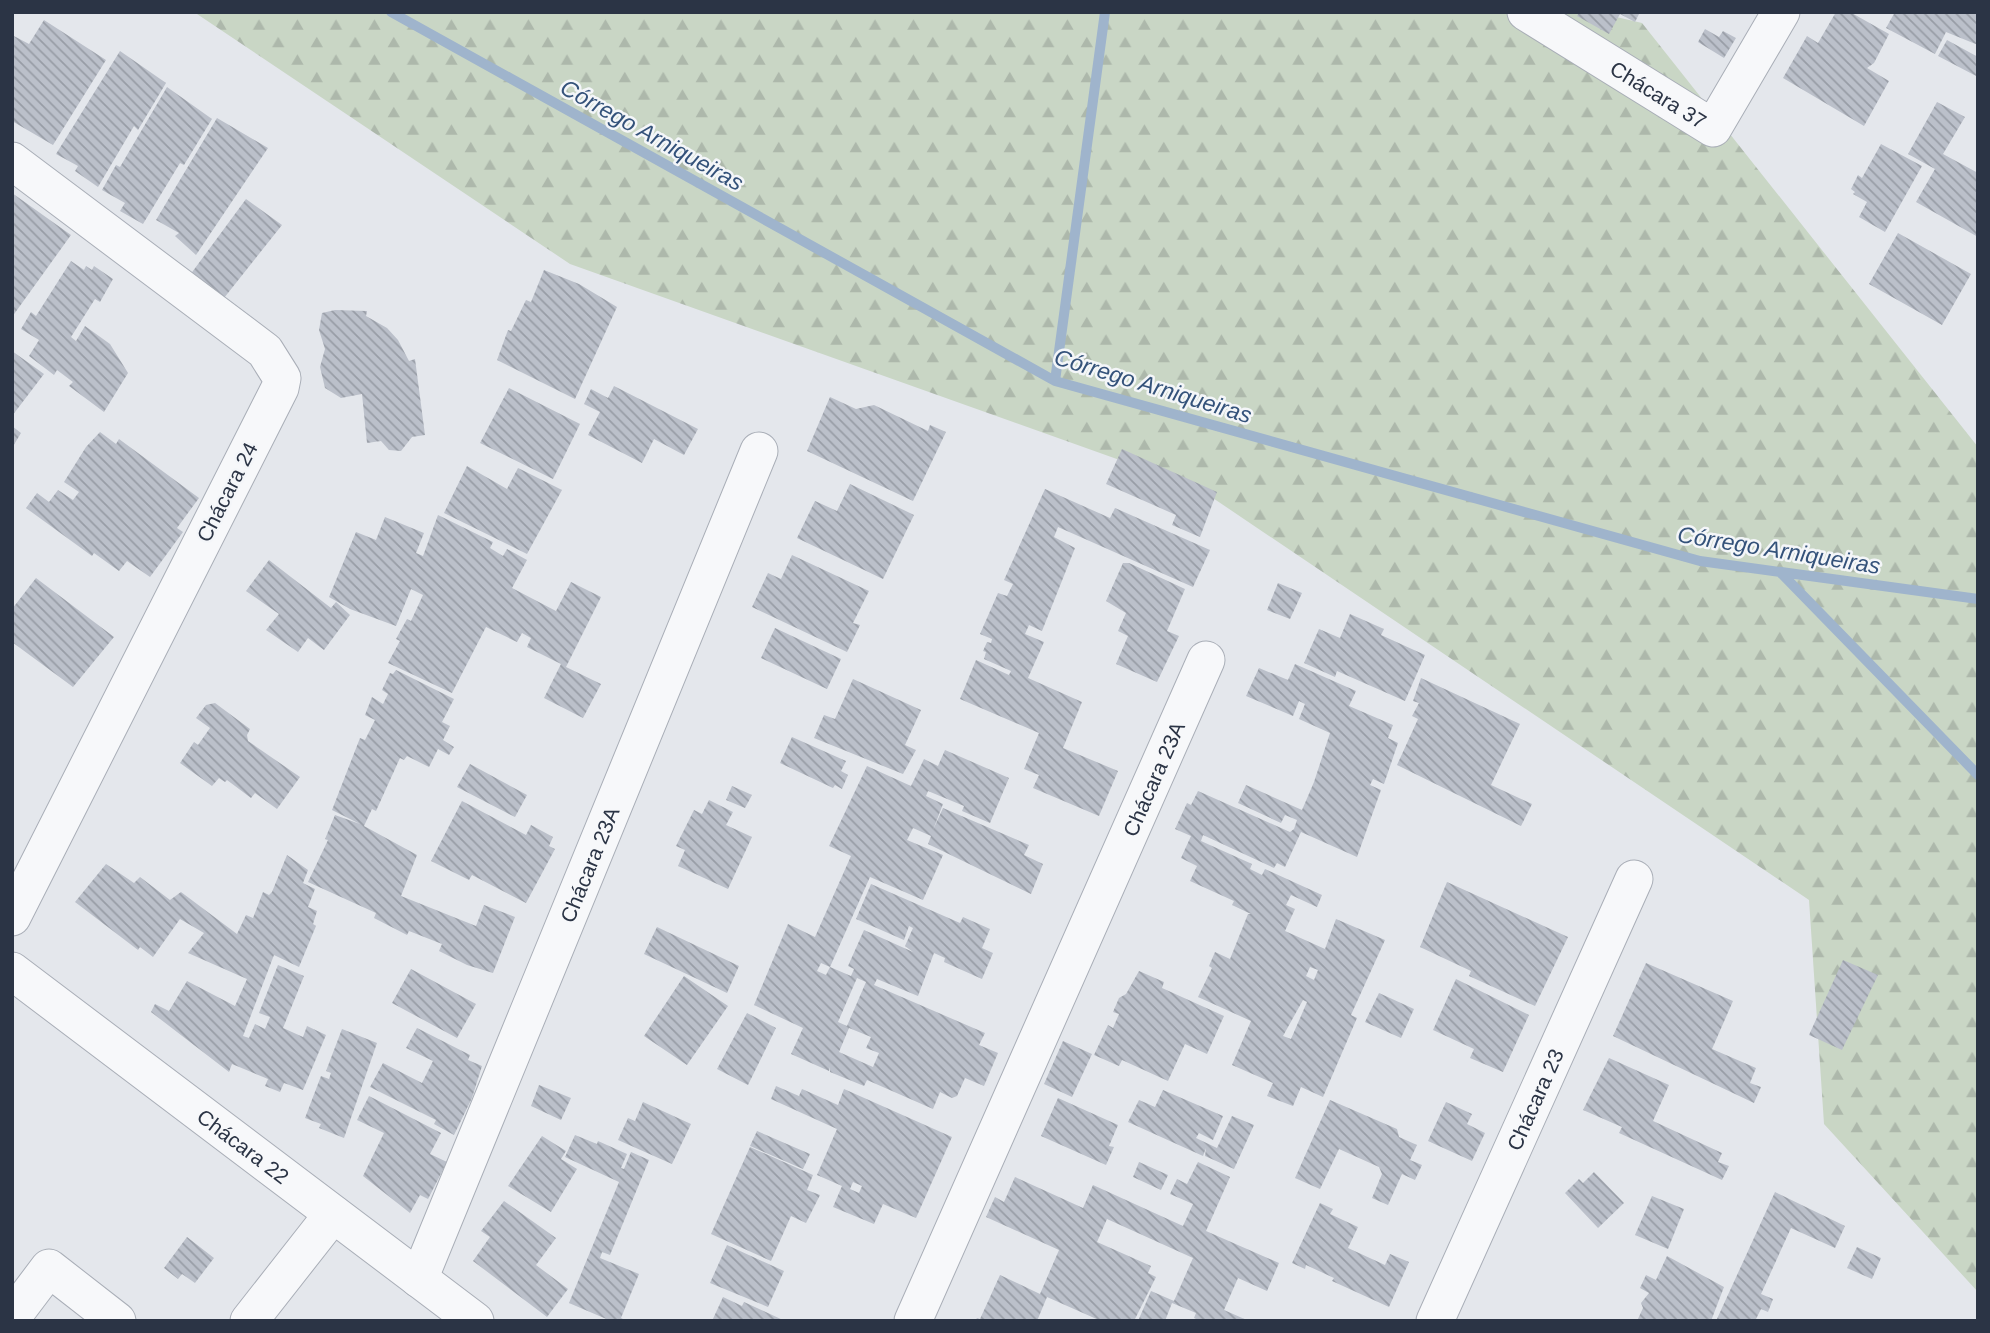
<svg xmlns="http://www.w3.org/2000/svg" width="1990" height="1333" viewBox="0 0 1990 1333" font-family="Helvetica,sans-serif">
<defs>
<pattern id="forest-firs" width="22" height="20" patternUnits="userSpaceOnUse" patternTransform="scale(1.75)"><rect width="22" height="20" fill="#c9d6c5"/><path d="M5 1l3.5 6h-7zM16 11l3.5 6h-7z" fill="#adb8ab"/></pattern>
<pattern id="building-back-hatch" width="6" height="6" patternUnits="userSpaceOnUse" patternTransform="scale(1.75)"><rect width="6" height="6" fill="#bbc0ca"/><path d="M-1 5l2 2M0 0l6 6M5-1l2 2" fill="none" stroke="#989da6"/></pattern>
</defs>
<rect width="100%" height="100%" fill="#e4e7ec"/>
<path fill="url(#forest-firs)" d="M194,12H1595L1642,23L1978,447V1292L1824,1124L1809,900L1198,488L570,264Z"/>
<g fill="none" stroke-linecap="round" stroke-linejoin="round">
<path stroke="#9fb4cc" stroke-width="10" d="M391,12L1055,381L1700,561L1978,599
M1055,381L1105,12
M1780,572L1978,775"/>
</g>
<path fill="url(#building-back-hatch)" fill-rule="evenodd" d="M1579,12H1640L1635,22L1620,14L1609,34L1577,16Z
M1836,12H1850L1889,34L1874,63L1867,68L1889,81L1864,126L1783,78L1807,36L1818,43Z
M1895,12H1978V45L1946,32L1935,54L1886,28Z
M44,20L106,60L53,145L12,121V35L29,44Z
M1705,29L1719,37L1723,31L1736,38L1724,58L1698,42Z
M1947,40L1978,57V77L1938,56Z
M120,51L166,83L138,130L134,126L98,187L75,171L78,166L56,154Z
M167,87L212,119L184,165L180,163L143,224L120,211L125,203L102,190L116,165L120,167Z
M1937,102L1965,117L1943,154L1978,173V237L1916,202L1935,169L1908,154Z
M217,118L268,148L196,255L175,236L179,233L156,220Z
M1881,144L1922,166L1885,232L1859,217L1867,202L1853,194L1855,192L1851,189L1858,175L1862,178Z
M12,193L71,235L12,317Z
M246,199L282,225L224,298L190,275Z
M1898,233L1971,274L1942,325L1869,284Z
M71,261L84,270L86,266L92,270L94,266L113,279L100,302L95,299L71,337L76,341L85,326L110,344L128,373L104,412L69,386L73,382L57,370L54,375L29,356L39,340L21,329L31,312L36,316Z
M544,270L579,284L617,307L575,399L497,360L508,330L511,331L526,300L531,302Z
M335,310L367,311L366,316L387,328L398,340L409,361L415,359L425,435L412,437L401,451L389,450L381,441L367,443L362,394L341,398L325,388L320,367L325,349L319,330L322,313Z
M12,351L44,374L12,416Z
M614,386L698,429L684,455L654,439L642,463L588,435L600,412L584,404L591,389L608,398Z
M509,388L580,424L553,479L480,443Z
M830,397L856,409L874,405L928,431L930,425L946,432L913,501L807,451Z
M12,426L21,433L12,448Z
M100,432L116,444L119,439L199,498L177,528L183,532L150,577L127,561L119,571L94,553L92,556L26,508L37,493L49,502L58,490L73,500L79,492L64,482L86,447Z
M1122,449L1217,492L1200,537L1172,525L1176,515L1106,484Z
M467,466L507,489L518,468L562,490L527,554L444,513Z
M850,484L914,515L883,579L797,538L815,501L837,511Z
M1045,489L1110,518L1115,508L1210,550L1193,587L1058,527L1054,537L1075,548L1042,631L1029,625L1025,634L1044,642L1028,678L1082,702L1063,748L1118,771L1099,816L1033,788L1039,775L1024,769L1039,733L960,699L976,660L1009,675L1011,671L984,659L986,652L983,651L987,642L991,643L992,639L980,634L998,593L1007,596L1013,584L1004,580Z
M438,515L493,542L490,548L503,556L507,549L527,560L512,588L556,611L571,582L601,597L566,667L601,684L583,718L544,698L561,664L527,647L531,638L522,633L517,642L486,627L452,693L388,663L400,641L396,639L407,619L411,621L423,595L411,589L396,626L350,609L329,597L356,532L376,540L385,517L424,533L416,553L423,556Z
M792,555L869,591L853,623L860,625L847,652L752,607L768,573L781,579Z
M269,560L331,608L336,602L350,615L324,650L308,638L298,652L266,630L279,614L246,591Z
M1123,563H1129L1185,589L1167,631L1179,636L1157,682L1116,664L1128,636L1118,631L1126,613L1106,601Z
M36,578L114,637L73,687L12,642V609Z
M1278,583L1302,593L1290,619L1267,610Z
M1350,614L1384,629L1381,635L1425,655L1405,701L1337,671L1335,677L1304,663L1319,629L1340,638Z
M775,628L841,659L827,689L761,658Z
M1295,664L1356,691L1349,706L1393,725L1388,738L1398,743L1384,784L1373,779L1370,785L1381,790L1357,857L1301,832L1285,867L1277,863L1274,868L1203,835L1201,841L1252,864L1250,869L1262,875L1265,869L1322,895L1317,907L1291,895L1286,905L1295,909L1285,931L1325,949L1336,919L1385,940L1351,1015L1357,1018L1323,1097L1301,1087L1293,1106L1267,1096L1273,1083L1232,1065L1251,1021L1198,997L1212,968L1209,966L1215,952L1230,959L1248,914H1251L1232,905L1234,901L1190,881L1197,866L1181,858L1191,836L1175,829L1187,803L1191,805L1198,791L1290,832L1294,829L1297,820L1285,815L1281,823L1238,803L1246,785L1302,810L1314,782L1330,733L1299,719L1305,704L1299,701L1293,716L1246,696L1259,668L1288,680ZM1310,967L1318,970L1314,980L1306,976ZM1303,1000L1307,1002L1291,1039L1283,1036Z
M396,670L454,699L442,722L450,726L443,740L454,747L449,755L438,749L429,767L407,756L404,760L400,758L376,811L372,809L364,826L417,855L401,896L476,926L484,905L515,917L493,973L467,965L439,951L442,944L409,931L407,935L374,918L376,913L308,882L328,840L325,839L335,815L360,824L332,810L360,738L365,740L375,720L365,715L372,697L383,704L388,694L382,690L390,673L393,674Z
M1421,678L1520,724L1491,785L1532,804L1521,826L1397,765L1418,719L1412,716L1419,703L1413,701Z
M853,679L921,710L905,745L916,750L903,774L814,738L824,715L835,719Z
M215,703L250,729L247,735L248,741L300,777L277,809L255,793L251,798L227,780L225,782L219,778L212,786L180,763L194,742L198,745L210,728L196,718L206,705Z
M792,737L846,761L841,771L848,775L842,789L835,785L833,788L780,763Z
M945,750L1009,778L990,823L962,811L964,806L928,791L926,796L943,804L933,830L943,808L1029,845L1024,855L1043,864L1031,894L928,844L931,836L913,828L907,840L943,855L923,900L870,877L830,967L821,963L817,971L826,975L830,967L851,976L854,969L848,966L864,930L913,952L905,946L913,928L909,926L904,940L856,919L871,884L960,923L963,917L990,929L982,948L993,953L982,979L944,962L945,958L934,953L918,996L877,979L874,985L985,1033L979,1045L998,1053L984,1086L965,1078L957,1096L952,1098L940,1092L933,1109L867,1080L864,1086L830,1072V1067L829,1071L791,1054L803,1028L754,1005L788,924L815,937L851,856L829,846L867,766L911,786L924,759L938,766ZM857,978L866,982L847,1026L838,1022ZM849,1028L871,1037L866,1048L879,1053L873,1067L839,1052Z
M470,764L527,795L515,817L457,787Z
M732,786L752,795L745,808L726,800Z
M709,800L733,812L726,825L752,837L728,889L678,866L685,850L676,846L694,810L702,814Z
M462,801L526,835L531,825L553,837L549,846L555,849L526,903L472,875L469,880L431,861Z
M287,855L308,870L303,883L315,889L308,907L317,911L313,924L316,926L299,967L274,955L243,1036L249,1038L255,1024L265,1029L270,1017L259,1013L278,965L304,976L283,1028L303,1037L307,1026L326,1035L303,1090L284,1083L280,1092L265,1086L268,1079L232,1064L229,1072L151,1012L155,1004L169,1011L187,981L235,1006L247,979L188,953L204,933L180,919L153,957L140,947L138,950L75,902L106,864L134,883L140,877L170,900L181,892L237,934L246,915L253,918L263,892L269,895L272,892Z
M1447,882L1568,937L1535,1006L1469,976L1471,971L1420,947Z
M657,927L739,966L727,993L644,954Z
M1843,960L1878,975L1842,1050L1809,1035Z
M1646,963L1733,1001L1712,1049L1756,1068L1750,1083L1761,1087L1754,1103L1613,1036Z
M411,969L476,1004L457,1038L392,1003Z
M1139,971L1164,982L1162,988L1224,1016L1207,1054L1185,1044L1168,1081L1122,1060L1119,1066L1094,1055L1108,1025L1113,1028L1119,1014L1113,1012L1119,998L1126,994Z
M684,976L728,1006L687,1065L644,1036Z
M1456,979L1529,1015L1503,1072L1470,1058L1474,1049L1433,1030Z
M1379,993L1414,1009L1401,1038L1365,1022Z
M747,1013L776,1028L748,1085L717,1069Z
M417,1028L470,1055L468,1060L482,1066L472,1098L454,1135L434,1124L436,1120L370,1087L383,1063L422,1083L433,1061L406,1048Z
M342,1029L377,1043L344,1138L319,1128L321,1124L305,1118L321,1076L329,1079L331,1073L326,1071Z
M1063,1041L1092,1054L1072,1097L1044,1084Z
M1609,1058L1669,1085L1653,1121L1722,1153L1718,1162L1729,1166L1722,1180L1619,1133L1622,1127L1583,1110Z
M539,1085L571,1098L561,1120L531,1106Z
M776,1086L799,1096L802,1089L838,1105L844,1089L952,1137L916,1218L883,1204L874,1224L833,1207L842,1186L817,1175L837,1129L771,1099ZM853,1182L862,1186L859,1193L850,1189Z
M1163,1090L1223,1116L1213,1140L1199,1133L1196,1138L1217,1148L1232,1116L1254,1125L1234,1169L1205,1156L1206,1148L1203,1156L1128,1122L1139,1100L1155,1107Z
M369,1096L441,1133L430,1154L447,1162L428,1199L420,1195L410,1213L363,1176L384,1133L357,1120Z
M1058,1098L1118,1125L1109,1146L1114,1147L1106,1165L1041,1136Z
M1330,1100L1397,1129L1399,1137L1417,1145L1410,1160L1422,1165L1415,1180L1402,1174L1388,1205L1372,1198L1382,1174L1379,1167L1339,1149L1320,1189L1295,1178Z
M643,1102L691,1124L672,1164L618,1140L628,1118L635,1121Z
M1446,1102L1472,1114L1467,1124L1485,1133L1472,1161L1428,1141Z
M757,1131L810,1154L803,1169L750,1146Z
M575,1135L597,1144L598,1141L627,1154L621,1168L624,1169L631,1152L649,1160L610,1255L602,1252L600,1258L639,1274L621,1318L627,1321H611L569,1303L619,1182L565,1157Z
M542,1136L566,1151L561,1159L577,1169L551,1212L508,1186Z
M750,1147L813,1175L807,1190L820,1195L806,1223L791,1216L771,1261L711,1234Z
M1139,1162L1168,1175L1161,1190L1133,1177Z
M1198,1162L1230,1177L1206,1231L1279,1263L1267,1291L1238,1278L1224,1310L1249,1321H1200L1194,1318L1196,1313L1172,1303L1165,1321H1138L1151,1291L1174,1301L1193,1258L1107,1219L1097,1242L1151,1266L1148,1273L1156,1277L1134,1321H1101L1047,1297L1037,1321H975L977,1318L980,1319L1000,1275L1040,1294L1059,1250L986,1217L995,1197L1004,1202L1015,1177L1083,1208L1093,1185L1183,1226L1193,1204L1170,1194L1177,1179L1187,1184Z
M1594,1172L1624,1203L1598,1228L1565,1193L1579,1179L1583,1183Z
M1775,1192L1845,1226L1835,1248L1791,1228L1761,1294L1773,1299L1768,1312L1761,1309L1755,1321H1716Z
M1652,1196L1684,1209L1668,1249L1635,1235Z
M504,1201L556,1238L536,1265L568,1289L547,1317L473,1261L490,1237L481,1231Z
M1320,1203L1333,1209L1330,1214L1358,1227L1348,1248L1385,1265L1390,1254L1409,1262L1389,1307L1332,1281L1334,1278L1306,1265L1305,1269L1292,1263Z
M187,1237L214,1258L195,1283L182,1274L178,1279L164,1268Z
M727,1245L784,1271L768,1307L710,1283Z
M1857,1247L1881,1258L1872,1279L1847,1268Z
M1667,1256L1724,1287L1711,1321H1637L1643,1308L1641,1303L1649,1293L1640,1288L1646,1275L1656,1280Z
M723,1297L742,1306L744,1302L785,1321H712Z"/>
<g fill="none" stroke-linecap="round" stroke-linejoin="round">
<g stroke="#a9aeb7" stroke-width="39">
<g id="minor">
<path id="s1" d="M1526,12L1713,128L1781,12"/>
<path d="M12,161L265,351L282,378L280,388L12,917"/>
<path id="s2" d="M12,971L475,1321"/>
<path id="s3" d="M419,1279L759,451"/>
<path d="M12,1317L49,1268L117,1321"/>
<path d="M249,1321L333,1214"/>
<path id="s4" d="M913,1321L1206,660"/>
<path id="s5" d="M1435,1321L1634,879"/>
</g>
</g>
<use href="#minor" stroke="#f7f8fa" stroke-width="37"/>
</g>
<g text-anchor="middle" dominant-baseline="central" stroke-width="5" stroke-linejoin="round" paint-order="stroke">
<g font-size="21" fill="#2b3445" stroke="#f4f6f9">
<text stroke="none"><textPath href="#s1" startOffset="156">Chácara 37</textPath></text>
<text transform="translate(227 492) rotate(-63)">Chácara 24</text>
<text stroke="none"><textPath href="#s4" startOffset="593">Chácara 23A</textPath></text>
<text stroke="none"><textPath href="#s3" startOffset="448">Chácara 23A</textPath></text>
<text stroke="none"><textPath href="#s5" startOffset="243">Chácara 23</textPath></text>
<text stroke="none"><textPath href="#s2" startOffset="290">Chácara 22</textPath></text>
</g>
<g font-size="23" font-style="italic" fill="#34527a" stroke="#f4f6f9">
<text transform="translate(652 135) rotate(29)">Córrego Arniqueiras</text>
<text transform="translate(1153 386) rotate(17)">Córrego Arniqueiras</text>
<text transform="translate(1779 550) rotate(9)">Córrego Arniqueiras</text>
</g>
</g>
<rect width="1990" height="1333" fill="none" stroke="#2b3445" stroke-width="28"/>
</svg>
